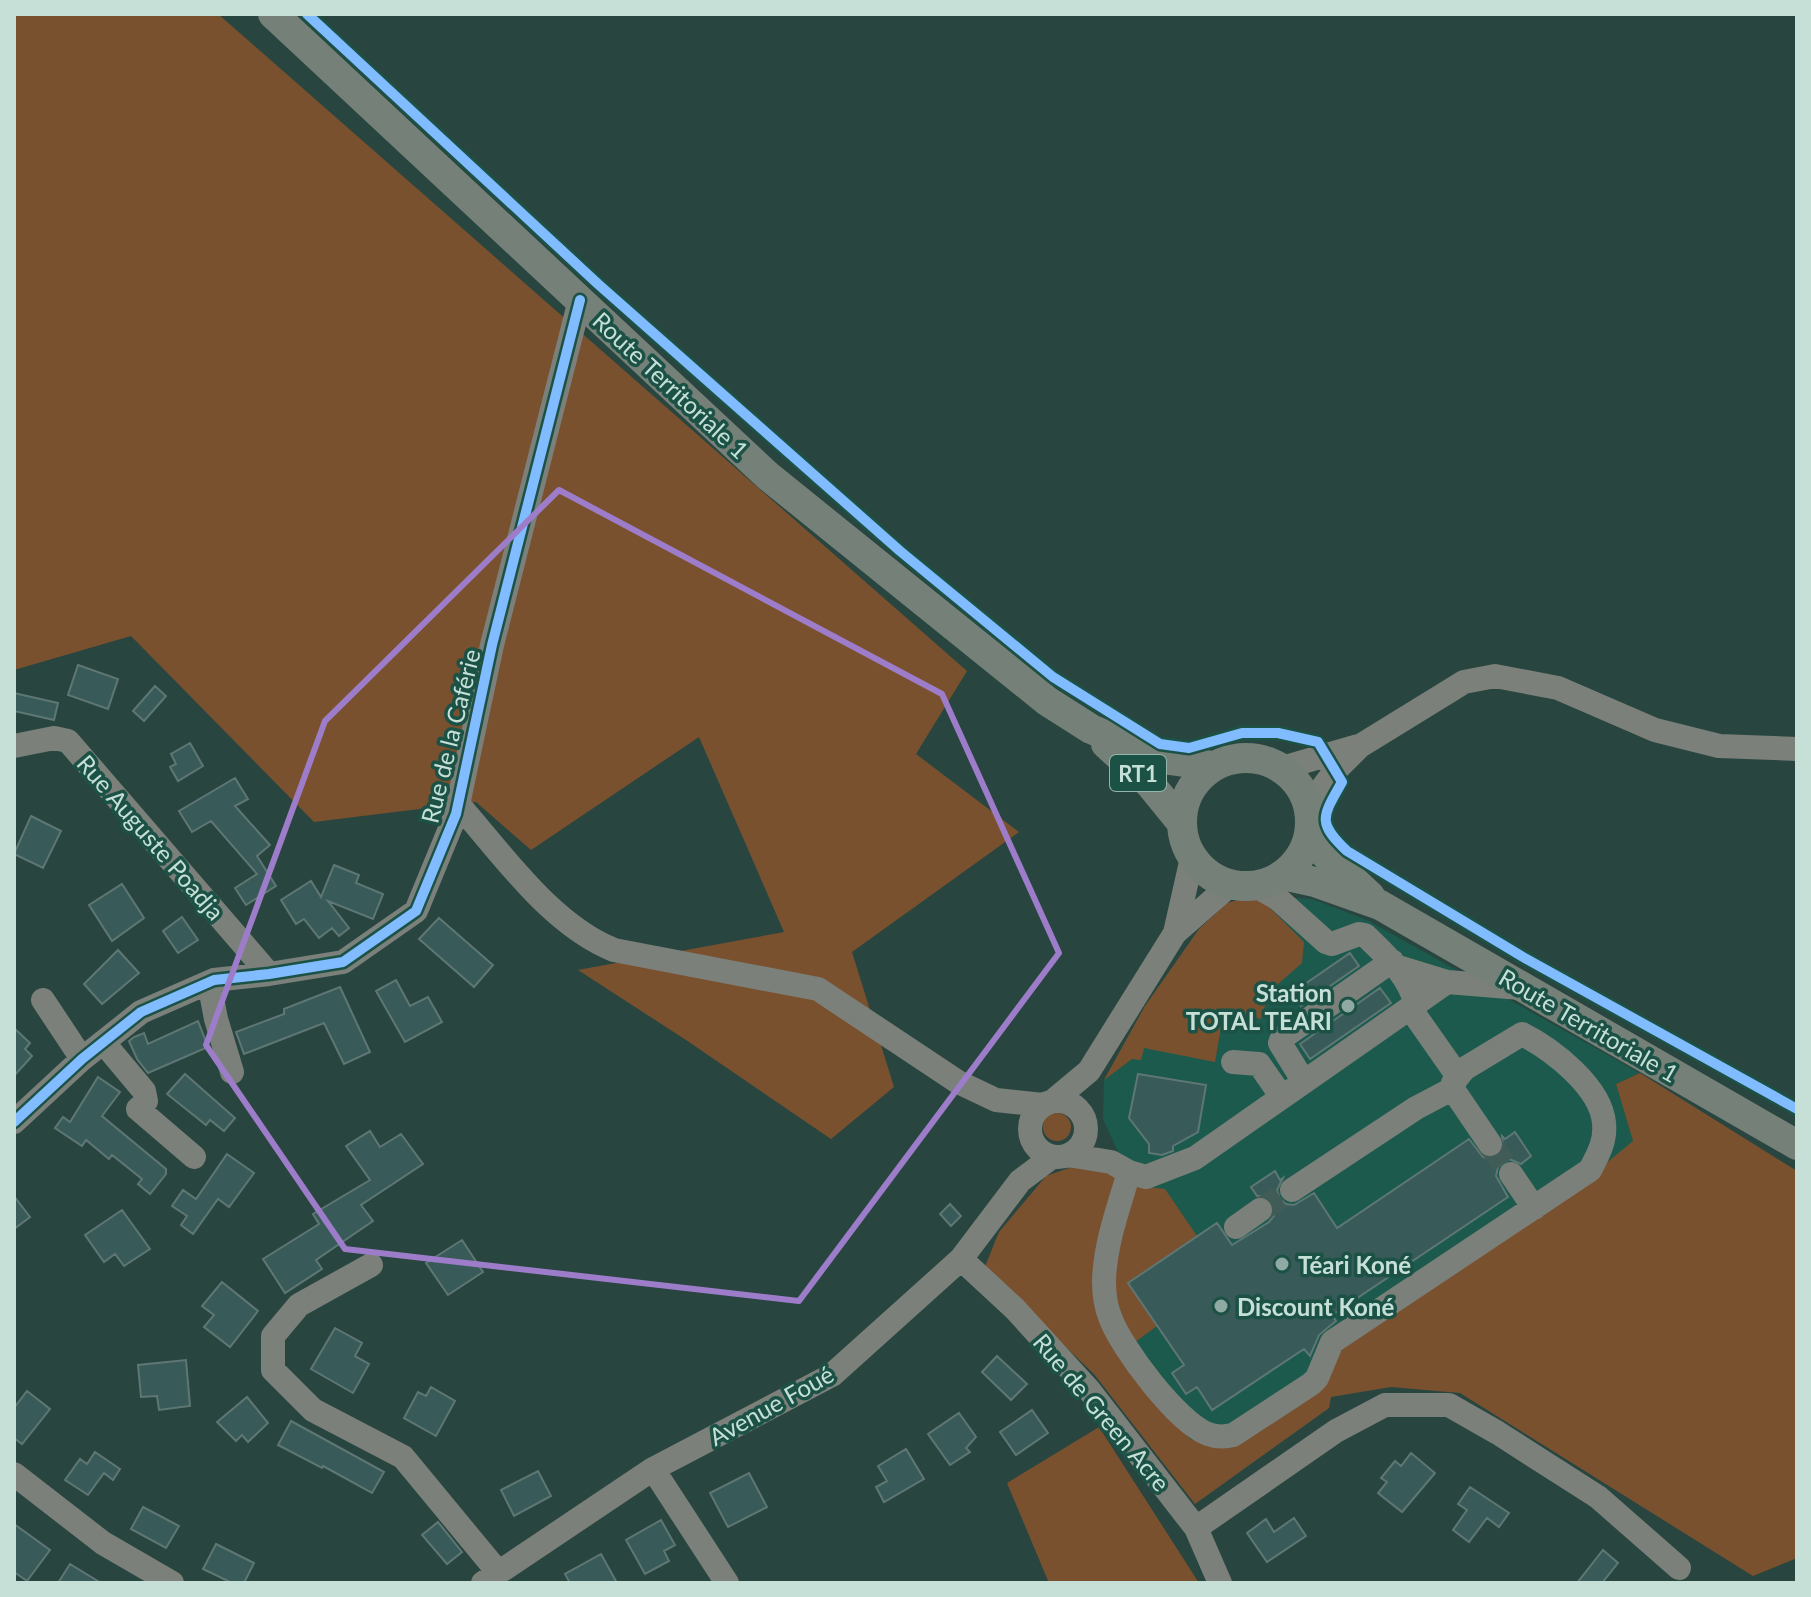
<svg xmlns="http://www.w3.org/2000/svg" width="1811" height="1597" viewBox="0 0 1811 1597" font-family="Lato,sans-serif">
<rect width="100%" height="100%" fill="#29453f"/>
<path fill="#1c5a4d" d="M1257,895L1312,899L1367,920L1640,1073L1616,1084L1642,1171L1331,1397L1329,1408L1195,1504L1094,1374L984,1269L999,1232L1118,1152L1103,1119L1104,1080L1145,1006L1199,929Z"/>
<path fill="#7a512f" d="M14,14H218L967,671L916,754L1019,832L852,952L894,1087L831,1139L686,1040L578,970L784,932L699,737L531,850L476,802L314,822L131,636L14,670Z
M1257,895L1304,942L1302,963L1269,992L1261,1019L1224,1010L1215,1062L1144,1048L1141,1060L1132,1059L1104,1080L1145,1006L1199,929L1227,903Z
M1640,1073L1797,1171V1558L1753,1576L1460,1393L1391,1387L1331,1397L1329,1408L1195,1504L1094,1374L984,1269L999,1232L1046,1176L1072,1167L1110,1173L1139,1186L1165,1189L1197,1236L1128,1282L1157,1326L1120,1353L1190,1439L1227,1446L1335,1347L1557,1204L1633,1141L1616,1084Z
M1043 1127a14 14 0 1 1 28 0a14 14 0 1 1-28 0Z
M1099,1427L1199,1583H1049L1007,1483Z"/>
<path fill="#385b59" stroke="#5f7774" stroke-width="2" d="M78,665L118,679L108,709L68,695Z
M155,686L166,696L144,721L133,711Z
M14,693L58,703L54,720L14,711Z
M190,743L203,766L178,781L170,767L176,764L171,754Z
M235,778L248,799L235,806L270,845L257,856L276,886L246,905L235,888L257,874L211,821L192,832L179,811Z
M31,816L61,831L43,868L14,854Z
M334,865L359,875L356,883L383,894L373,919L328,901L349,928L339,936L332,928L319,938L304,919L296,924L281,900L311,881L321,897Z
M122,884L144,918L112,941L89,905Z
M182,917L198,940L178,953L163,931Z
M439,918L493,965L474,987L419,939Z
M118,950L139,973L102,1004L84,984Z
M1350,953L1359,966L1301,1006L1292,993Z
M396,980L410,1006L428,997L442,1022L405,1042L376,991Z
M340,987L370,1052L344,1064L324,1023L244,1054L236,1032L284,1014V1009Z
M1380,988L1391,1003L1310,1059L1300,1044Z
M198,1021L208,1047L148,1073L137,1059L129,1041L134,1037L144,1033L148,1044Z
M14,1028L30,1043L25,1049L32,1056L14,1076Z
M185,1074L235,1118L224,1131L210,1120L206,1125L167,1094Z
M1138,1074L1206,1085L1198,1132L1173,1146V1151L1162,1155L1149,1153V1144L1129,1118Z
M98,1077L120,1092L102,1116L166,1169V1174L150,1194L138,1184L142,1179L112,1155L109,1159L86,1140L82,1146L55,1128L63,1117L70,1122Z
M370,1131L380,1147L401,1134L423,1164L361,1205L373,1221L316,1260L322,1269L285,1293L263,1259L319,1224L313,1214L370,1180L346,1146Z
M1515,1132L1531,1156L1521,1164L1509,1159L1498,1167L1496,1176L1508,1197L1332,1315L1336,1321L1319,1335L1310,1356L1304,1349L1212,1410L1197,1387L1186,1394L1172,1373L1184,1365L1128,1283L1217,1223L1232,1245L1269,1222L1274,1216L1273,1202L1266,1196H1257L1251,1187L1275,1171L1280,1180L1283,1178L1277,1190L1280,1199L1286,1204L1294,1205L1314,1193L1337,1228L1469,1139L1483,1157L1492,1159L1504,1150L1502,1136L1505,1139Z
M227,1154L254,1173L229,1207L218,1199L193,1234L181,1225L187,1216L172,1206L183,1190L196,1199Z
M14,1196L30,1217L14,1229Z
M950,1204L961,1216L951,1226L940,1214Z
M122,1210L150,1249L124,1266L115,1254L104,1262L85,1235Z
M462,1240L483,1272L448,1295L426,1263Z
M222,1282L258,1311L230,1347L204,1327L214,1315L202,1306Z
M335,1328L362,1343L355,1356L369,1364L353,1393L311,1369Z
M997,1356L1027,1384L1011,1400L982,1372Z
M186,1360L190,1406L159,1410L157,1396L141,1397L138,1365Z
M431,1387L455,1401L436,1436L404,1418L418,1392L426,1396Z
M27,1391L50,1409L22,1444L14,1438V1408Z
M247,1397L268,1423L248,1442L242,1435L236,1441L217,1422Z
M1032,1410L1048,1433L1016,1455L1000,1432Z
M959,1413L976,1437L966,1448L970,1452L950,1465L928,1434Z
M291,1421L384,1472L372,1493L323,1466L322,1468L278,1445Z
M906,1449L924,1479L884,1502L876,1487L887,1481L878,1466Z
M95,1452L120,1469L113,1480L104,1473L88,1495L65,1480L80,1459L87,1464Z
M1411,1453L1435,1473L1402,1512L1378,1493L1387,1482L1381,1478L1395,1461L1401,1466Z
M538,1471L551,1496L514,1516L501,1490Z
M749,1473L767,1507L728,1527L710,1493Z
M1470,1487L1509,1513L1499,1527L1487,1518L1469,1542L1453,1530L1467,1510L1458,1504Z
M143,1507L179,1526L166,1548L131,1529Z
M1294,1518L1306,1536L1267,1562L1247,1533L1266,1519L1274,1532Z
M661,1520L675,1545L664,1551L669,1561L645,1574L626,1540Z
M438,1522L462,1552L447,1564L422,1535Z
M14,1524L50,1550L27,1581L14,1572Z
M216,1544L254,1563L244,1583H232L203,1569Z
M1603,1550L1618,1563L1602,1583H1577Z
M601,1554L617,1583H570L565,1574Z
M70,1564L101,1583H58Z"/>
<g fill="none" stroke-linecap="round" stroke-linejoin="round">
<path stroke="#415c56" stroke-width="24" stroke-dasharray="24 12" stroke-linecap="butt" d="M1490,1144L1511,1174
M1260,1210L1292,1190"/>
<path stroke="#7b807a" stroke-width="24" d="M14,746L54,738L68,741L269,974
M1282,768L1358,746
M458,804C503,855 551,925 614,950L818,989L958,1082L996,1100L1043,1105
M1309,806L1335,771L1360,746L1464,682L1495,676L1558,688L1655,730L1719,746L1797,749
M1256,886L1277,898L1326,942L1332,944L1359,934L1365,935C1387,957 1407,973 1416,1004
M1175,933L1192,858
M1398,967L1447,982L1521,988
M209,982L216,1019L232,1072
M43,1000L82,1059
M1410,1008L1457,1075
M103,1042L144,1091L146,1101L138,1109L194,1157
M1233,1062L1259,1064L1282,1097
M1304,1082L1280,1043L1282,1038L1392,961
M1452,1088L1490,1144
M1053,1101L1089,1071L1175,933L1230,885
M1030 1129a28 28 0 1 1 56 0a28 28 0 1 1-56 0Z
M14,1122L82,1059L141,1012L214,980L269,974L343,962L416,911L456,814L492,645L580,300
M1068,1155L1111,1162L1129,1172L1146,1177L1195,1158L1447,982
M1129,1172C1119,1207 1105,1243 1104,1281C1104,1292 1106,1307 1110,1317C1121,1348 1178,1423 1208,1434C1216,1437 1225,1437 1233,1435L1311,1384L1317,1378L1332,1342L1590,1170C1598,1155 1606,1141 1604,1123C1601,1087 1552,1049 1522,1034L1464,1069L1453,1083L1454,1088L1416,1108L1292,1190
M1511,1174L1534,1208
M1236,1227L1260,1210
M961,1259L1015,1309L1089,1390L1196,1528L1220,1583
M371,1265L299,1305L273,1336V1370L313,1410L403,1457L498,1572
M653,1469L727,1583
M14,1474L103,1543L172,1583
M1196,1528L1336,1431L1385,1405H1449L1498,1433L1598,1497L1679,1568
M483,1583L653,1469L832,1375L961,1259L1020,1181L1052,1157"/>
<path stroke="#758078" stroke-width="30" d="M273,14L768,476L1047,701L1091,729L1162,759L1214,766
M1106,744L1150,784L1181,822
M1182 822a64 64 0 1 1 128 0a64 64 0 1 1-128 0Z
M1310,830L1324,853L1370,896
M1283,875L1315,882L1380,905L1797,1145"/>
<g stroke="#1c5246" stroke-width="15">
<path id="cycleway" d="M307,14L598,284L900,551L1053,677L1160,744L1189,748L1242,733H1278L1318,742L1342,782C1323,816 1316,822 1347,851L1523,957L1797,1109
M14,1122L82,1059L141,1012L214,980L269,974L343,962L416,911L456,814L492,645L580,300"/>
</g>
<use href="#cycleway" stroke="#80bcff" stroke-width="10"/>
</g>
<path fill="none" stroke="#9d7dca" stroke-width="6" stroke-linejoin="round" d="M559,490L942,694L1059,953L799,1301L345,1249L206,1045L325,721Z"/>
<g fill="#8faaa2" stroke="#1c5246" stroke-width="3">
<circle cx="1348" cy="1006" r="8"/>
<circle cx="1282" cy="1264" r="8"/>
<circle cx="1221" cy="1306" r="8"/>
</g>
<g text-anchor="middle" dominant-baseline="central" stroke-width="7" stroke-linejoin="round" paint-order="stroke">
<rect fill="#1c5246" stroke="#93b5ac" stroke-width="2" x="1110" y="755" width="56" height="36" rx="6"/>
<g font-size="22" font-weight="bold" fill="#c6e0d8">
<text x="1138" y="773">RT1</text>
</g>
<g font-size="24" fill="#c6e0d8" stroke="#1c5246">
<text transform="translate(671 385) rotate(43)">Route Territoriale 1</text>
<text transform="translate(450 736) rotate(-76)">Rue de la Caférie</text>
<text transform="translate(151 837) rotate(49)">Rue Auguste Poadja</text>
<text transform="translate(1589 1025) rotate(30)">Route Territoriale 1</text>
<text transform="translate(771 1405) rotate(-29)">Avenue Foué</text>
<text transform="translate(1102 1412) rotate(50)">Rue de Green Acre</text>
</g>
<g font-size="24" font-weight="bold" fill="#c6e0d8" stroke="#1c5246" text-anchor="start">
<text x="1332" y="992" text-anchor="end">Station<tspan x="1332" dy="28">TOTAL TEARI</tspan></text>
<text x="1298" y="1264">Téari Koné</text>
<text x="1237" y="1306">Discount Koné</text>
</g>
</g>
<rect width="1811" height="1597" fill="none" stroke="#c6e0d8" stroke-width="32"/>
</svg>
